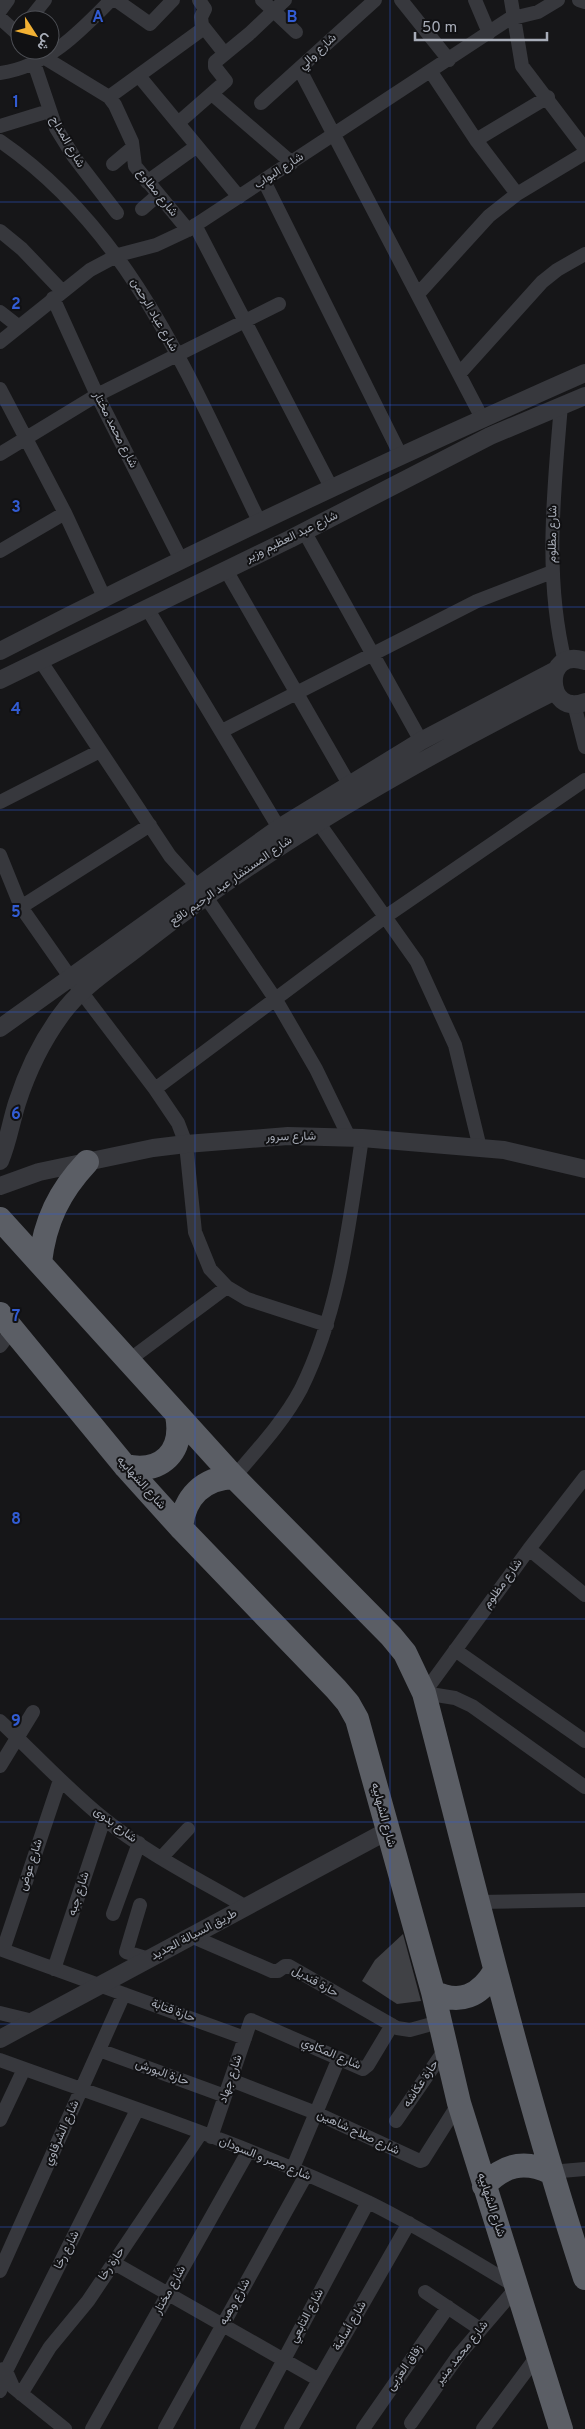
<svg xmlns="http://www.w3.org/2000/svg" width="585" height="2429" viewBox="0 0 585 2429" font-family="Overpass,Vazirmatn,sans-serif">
<rect width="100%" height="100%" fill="#161618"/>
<path fill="#404145" d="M403,1934L421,2001L397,2004L362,1981L375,1960Z"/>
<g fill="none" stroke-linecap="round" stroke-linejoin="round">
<path stroke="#37383d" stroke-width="14" d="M116,0L150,24L173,0
M199,0L205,9L201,17L202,25L225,54
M262,0L296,32
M401,0L449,60
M475,0L489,33
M511,0L522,66L585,149
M579,0L585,2
M0,11L8,0
M0,18L20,36
M29,20L45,0
M35,50L45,58L109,97L115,105L132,142L135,166L188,230
M34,63L56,128L74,157L117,213
M300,70L482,418
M431,72L476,140L517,194
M0,73C46,67 80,32 111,0
M139,76L239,197
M212,94L292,163
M109,97L204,28
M261,103L375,0
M178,123L226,81L215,67V62L249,34L285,0
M0,126L49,111
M476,140L548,97
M0,141C134,233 191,383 260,523
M113,164L132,148
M264,181L401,456
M147,182L197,146
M142,209L158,195
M195,225L332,489
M0,231L22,249L62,291
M418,294L489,216L517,194L585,153
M53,298L97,395L181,560
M0,312L18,326
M0,342L90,270L118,255L156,245L188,230L509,19L538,12L558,0
M459,374L542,282L557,270L585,254
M0,389L65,513L104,597
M561,405C554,490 544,578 565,662
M0,454L97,395L279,304
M304,531L421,741
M0,551L65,513
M226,570L349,784
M147,608L279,828
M40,660L170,856L197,886
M574,704L585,747
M222,731L477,601L552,572
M0,802L100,751
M318,822L417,962L455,1045L480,1148
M0,855L21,907L70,977L155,1089L178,1123L186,1144L195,1232L210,1269L227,1287L247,1299L327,1325
M206,897L276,1000L316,1069L349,1137
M21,907L150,825
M155,1089L385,917L585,780
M0,1346L13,1329
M129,1360L227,1287
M234,1477C258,1449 284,1421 301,1389C340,1310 349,1224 362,1138
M585,1477L529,1549L424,1693L455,1698L472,1706L585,1787
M529,1549L585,1595
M455,1650L585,1741
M0,1721C34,1753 66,1788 103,1818C146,1853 198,1879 246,1907
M0,1766L33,1712
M162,1857L188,1829
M478,1902L585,1900
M140,1905L126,1952L149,1959
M113,1914L139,1843
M191,1936L272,1971H278L285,1966H289L397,2028L410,2030L439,2022
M0,1949L245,2038
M3,1950L60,1780
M54,1969L104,1819
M0,2013L33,2021
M99,2050L225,2096
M0,2060C124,2105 251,2146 370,2203C421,2228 468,2258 517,2287L458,2356L411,2423
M231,2080L316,2113L420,2161L423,2160L459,2103
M0,2120L24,2069
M396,2121L446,2048
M211,2137L251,2020L363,2069L368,2065L392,2025
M292,2170L339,2058
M550,2172L585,2169
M114,2263L319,2380
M0,2271L124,1994
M425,2292L480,2329
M3,2369L6,2371L13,2387L65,2429
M0,2391L6,2371L137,2110
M21,2394L50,2347L88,2301L201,2133
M92,2429L248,2152
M165,2429L306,2175
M247,2429L368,2202
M291,2429L409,2223
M363,2429L448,2307
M483,2429L538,2355"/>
<path stroke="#37383d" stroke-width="18" d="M0,651C192,552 388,460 585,373
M585,661C542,646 545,718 585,702
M0,680L290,539L490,436L585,396
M0,1028L279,828L421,741L556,670
M0,1161C8,1142 11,1122 17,1103C27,1072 42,1041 61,1015C82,985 118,964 146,941C273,843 412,763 555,691
M0,1186L39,1172L153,1148L186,1144L288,1136L362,1138L504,1150L585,1169
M0,2039L387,1831"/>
<path stroke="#5b5e65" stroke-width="24" d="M0,1219L234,1477L391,1636L405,1653L424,1693C475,1889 522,2086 585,2278
M40,1262C45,1221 59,1192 87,1162
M0,1314L125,1466L181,1528L336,1689L348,1703L357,1719L433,1992L459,2103L561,2429
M125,1466C162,1474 184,1452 177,1415
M181,1528C184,1497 203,1478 234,1477
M433,1992C460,2005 480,1996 495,1971
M484,2186C503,2165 524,2160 550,2172"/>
</g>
<path fill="none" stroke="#325cd3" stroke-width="1" stroke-opacity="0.55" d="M195,0V2429M390,0V2429M0,202H585M0,405H585M0,607H585M0,810H585M0,1012H585M0,1214H585M0,1417H585M0,1619H585M0,1822H585M0,2024H585M0,2227H585"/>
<g text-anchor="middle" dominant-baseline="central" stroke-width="4" stroke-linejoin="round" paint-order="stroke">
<g font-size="12" fill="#a8adb8" stroke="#111113">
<text transform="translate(318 52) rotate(-43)">شارع والي</text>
<text transform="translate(67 142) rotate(60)">شارع المداح</text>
<text transform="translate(279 171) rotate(-33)">شارع البواب</text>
<text transform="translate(157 193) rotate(51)">شارع مطاوع</text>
<text transform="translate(154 315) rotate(60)">شارع عباد الرحمن</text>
<text transform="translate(115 430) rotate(63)">شارع محمد مختار</text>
<text transform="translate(553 534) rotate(-89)">شارع مظلوم</text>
<text transform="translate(292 537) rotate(-26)">شارع عبد العظيم وزير</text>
<text transform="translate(231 881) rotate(-35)">شارع المستشار عبد الرحيم نافع</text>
<text transform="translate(291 1137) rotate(-1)">شارع سرور</text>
<text transform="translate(141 1483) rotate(48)">شارع الشهابيه</text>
<text transform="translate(503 1584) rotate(-54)">شارع مظلوم</text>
<text transform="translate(383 1815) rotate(75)">شارع الشهابيه</text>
<text transform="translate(115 1825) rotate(37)">شارع بدوى</text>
<text transform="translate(31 1865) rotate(-72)">شارع عوض</text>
<text transform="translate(79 1894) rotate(-72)">شارع جبه</text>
<text transform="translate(194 1935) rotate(-28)">طريق السيالة الجديد</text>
<text transform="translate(315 1982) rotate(29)">حارة قنديل</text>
<text transform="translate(173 2011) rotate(20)">حارة قتابة</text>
<text transform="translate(331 2054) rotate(23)">شارع المكاوي</text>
<text transform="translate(162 2073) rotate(20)">حارة البورش</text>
<text transform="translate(231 2079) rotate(-71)">شارع جهاد</text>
<text transform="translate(421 2084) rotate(-56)">حارة عكاشه</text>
<text transform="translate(62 2133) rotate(-66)">شارع الشرقاوي</text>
<text transform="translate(358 2133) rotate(25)">شارع صلاح شاهين</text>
<text transform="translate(265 2159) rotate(22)">شارع مصر و السودان</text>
<text transform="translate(491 2205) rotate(72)">شارع الشهابيه</text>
<text transform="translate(67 2250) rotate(-63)">شارع رخا</text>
<text transform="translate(112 2264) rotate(-56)">حارة رخا</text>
<text transform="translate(170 2290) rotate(-61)">شارع مختار</text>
<text transform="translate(235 2302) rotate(-61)">شارع وهبه</text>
<text transform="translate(307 2316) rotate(-62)">شارع التابعي</text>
<text transform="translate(350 2326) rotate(-60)">شارع أسامة</text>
<text transform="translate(462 2353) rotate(-52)">شارع محمد منير</text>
<text transform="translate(405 2368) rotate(-55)">زقاق العزبى</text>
</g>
</g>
<g font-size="16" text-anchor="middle" font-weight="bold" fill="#325cd3" stroke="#111113" stroke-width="4" stroke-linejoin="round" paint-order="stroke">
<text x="98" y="22">A</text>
<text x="292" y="22">B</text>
<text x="16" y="107">1</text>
<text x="16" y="309">2</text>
<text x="16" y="512">3</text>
<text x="16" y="714">4</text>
<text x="16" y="917">5</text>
<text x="16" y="1119">6</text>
<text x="16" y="1321">7</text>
<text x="16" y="1524">8</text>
<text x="16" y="1726">9</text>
</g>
<g transform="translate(35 35) rotate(126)"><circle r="24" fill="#111113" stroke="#4d4f55"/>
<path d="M0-4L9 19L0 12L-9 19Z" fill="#f2b134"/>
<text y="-8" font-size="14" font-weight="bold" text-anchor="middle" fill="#a8adb8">ش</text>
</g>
<path d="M415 32v8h132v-8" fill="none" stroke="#a8adb8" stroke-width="2.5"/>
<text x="422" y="32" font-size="15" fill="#a8adb8" stroke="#111113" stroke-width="4" paint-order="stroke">50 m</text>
</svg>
